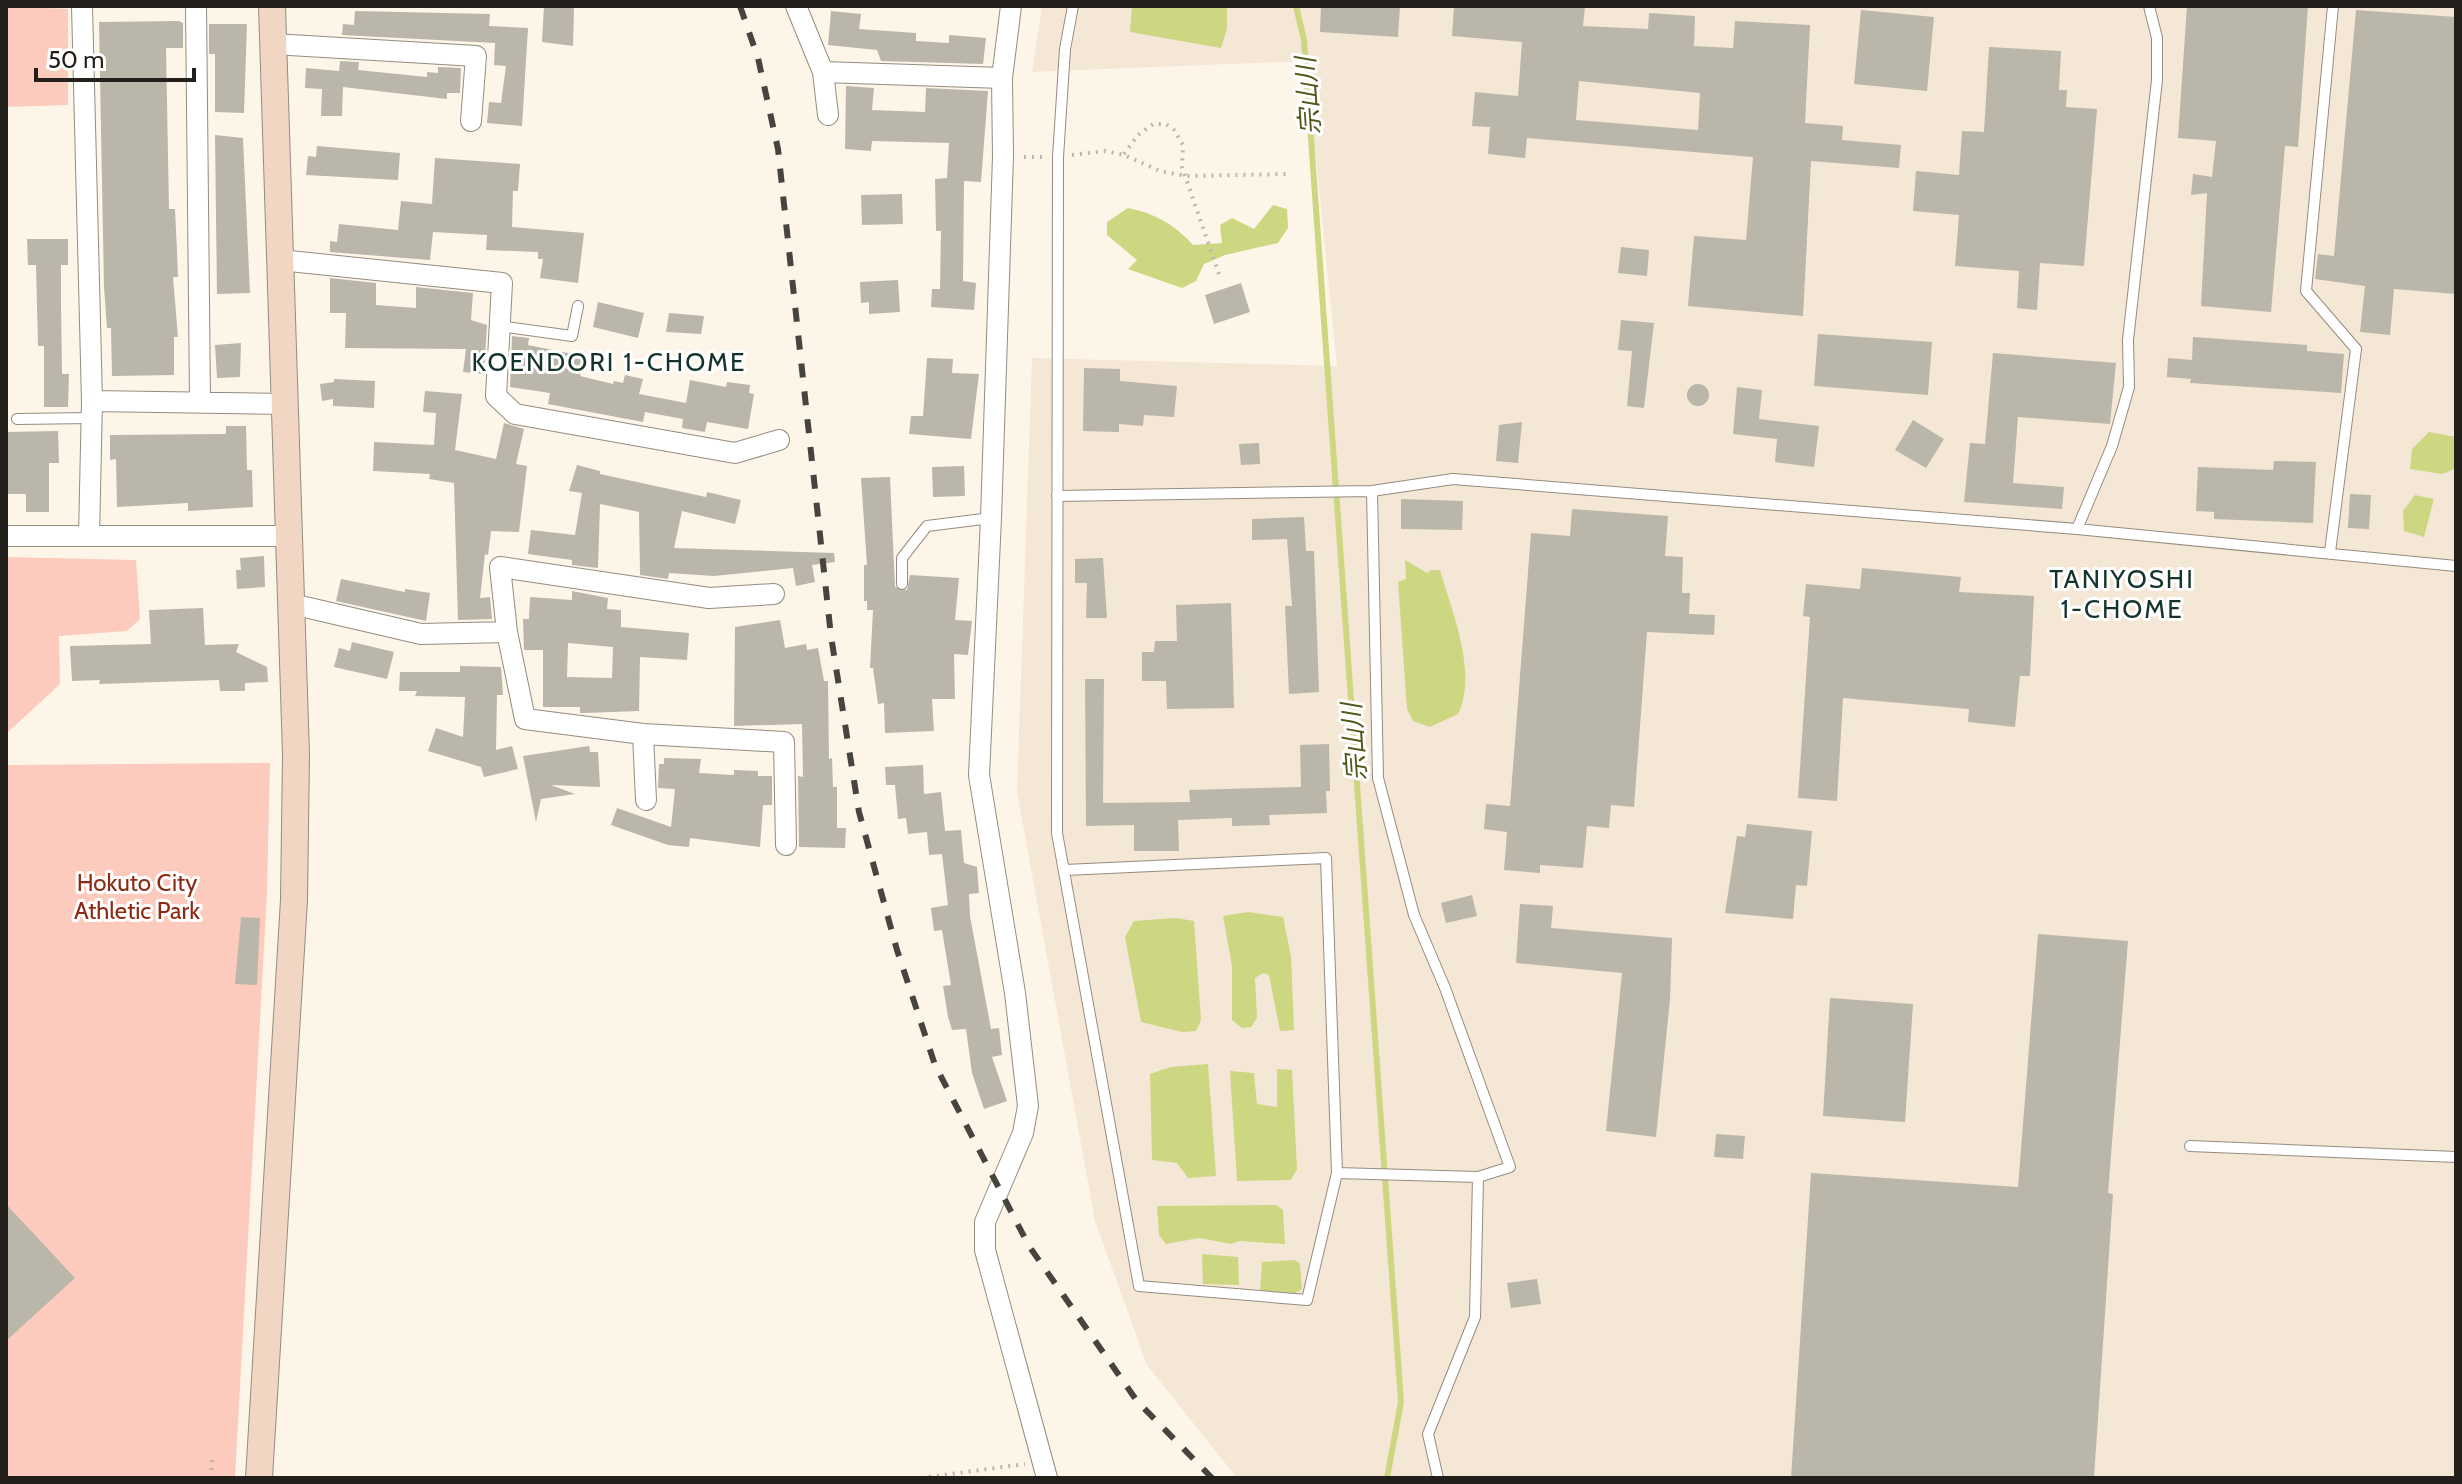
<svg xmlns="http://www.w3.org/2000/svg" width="2462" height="1484" viewBox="0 0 2462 1484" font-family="Cabin,'Noto Sans JP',sans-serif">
<rect width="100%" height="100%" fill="#fef5e9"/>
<path fill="#f5e7d5" d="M1042,6H2456V1478H1237L1147,1365L1095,1221L1017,792L1032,358L1337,366L1306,61L1032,72Z"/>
<path fill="#fdcbbe" d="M6,6L68,9V105L6,107Z
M6,557L136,560L140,619L127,631L59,636L60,684L6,734Z
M270,763L267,892L235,1478H6V765Z"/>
<path fill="#cdd681" d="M1132,6H1227V29L1221,48L1130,32Z
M1273,205L1287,209L1288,228L1278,243L1225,255L1204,264L1196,281L1182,288L1128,269L1137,260L1107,235V222L1128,208C1155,213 1175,225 1193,245L1222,243L1220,225L1232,218L1254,229Z
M2429,432L2456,437L2455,469L2442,474L2410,469L2412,449Z
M2415,495L2434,499L2424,537L2404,531L2403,511Z
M1405,560L1427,573L1431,570H1440C1452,612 1478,672 1458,714L1430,727L1413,721L1407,709L1398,582L1406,579Z
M1248,912L1283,917L1291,956L1294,1030L1280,1031L1269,975L1263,973L1255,978L1257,1018L1251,1027L1242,1028L1232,1020V966L1223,916Z
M1176,918L1194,921L1201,1020L1196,1031L1182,1032L1141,1022L1125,937L1134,921Z
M1208,1064L1216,1176L1188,1178L1177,1163L1152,1160L1150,1074L1171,1067Z
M1277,1069L1292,1070L1297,1169L1291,1180L1237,1181L1230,1071L1254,1073L1257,1104L1277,1107Z
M1276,1205L1283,1210L1285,1244L1240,1241L1231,1244L1199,1238L1166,1244L1159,1235L1157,1206Z
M1202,1254L1238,1257L1239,1285L1203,1284Z
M1295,1260L1300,1264L1302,1289L1290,1296L1260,1293L1262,1262Z"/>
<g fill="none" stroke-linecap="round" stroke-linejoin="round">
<path stroke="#cdd681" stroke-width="6" d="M1296,6L1304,40L1401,1402L1387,1478"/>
</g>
<path fill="#bab6aa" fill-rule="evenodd" d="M544,6H574L573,46L542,42Z
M1321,6H1400L1398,37L1320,32Z
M1454,6H1585L1583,26L1648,29L1649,13L1695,16L1694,46L1733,48L1735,21L1810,25L1805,123L1843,126L1842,140L1901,145L1899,168L1811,161L1803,316L1688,306L1694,236L1746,240L1753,157L1527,138L1525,158L1488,154L1490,127L1472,126L1475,92L1518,96L1522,42L1452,36ZM1579,81L1700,93L1698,130L1576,120Z
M2187,6H2308L2298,147L2285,146L2271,312L2201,306L2207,193L2191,195L2193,174L2212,177L2216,141L2178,138Z
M1861,10L1934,17L1927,91L1854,84Z
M2356,10L2456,17V294L2394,289L2390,335L2360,332L2365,286L2315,279L2318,254L2334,256Z
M355,11L490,14L489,26L528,28L522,126L487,123L489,102L501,103L506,66L494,65L495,43L342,35L343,24L354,25Z
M831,11L861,14L859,29L916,33V41L949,43V35L986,38L983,64L881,61L877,50L828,45Z
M179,21L183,23V48H166L169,209H175L177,251L178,277H173L178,337H174V375L112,376L111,328H107L104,287L99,22Z
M209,24H247L244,113L215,112V54H209Z
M1989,47L2061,51L2059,90H2067L2066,107L2097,109L2084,266L2040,263L2037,310L2017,308L2019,271L1955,266L1959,215L1913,211L1916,171L1959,175L1962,131L1984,132Z
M340,61L359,62L358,70L427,77V72L438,73V67L461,68L460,93H447V99L343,87L342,116H321L322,89L305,88L306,68L339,71Z
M846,86L874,88L872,110L925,112L926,88L988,91L981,182L964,181L963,281L976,283L974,310L931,307L932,289H940L941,231H936L935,179L947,178L949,143L872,141L871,151L845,149Z
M215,135L243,138L250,293L217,294Z
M317,146L400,153L398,180L306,175L308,156L316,157Z
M435,158L520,164L518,191H513L512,227L584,233L578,283L540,278L543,259H538V252L486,250L487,235L433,232L430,260L330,252V241L337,242L339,224L398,230L401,201L432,204Z
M902,194L903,224L862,225L861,195Z
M27,239H68V265H61V304L62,374H69L68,407H44V346H38L36,265H28Z
M1621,247L1649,250L1647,276L1618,273Z
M330,278L376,283V305L416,308V287L473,293L471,320L487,325L484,374L463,372L466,349L345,348L346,313H330Z
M898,280L900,312L869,314V302L861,303L860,282Z
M1241,283L1250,312L1214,324L1205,295Z
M598,302L644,313L638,338L593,327Z
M669,313L704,316L701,334L666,332Z
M1621,320L1654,323L1644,408L1627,406L1632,351L1618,350Z
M1818,334L1932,342L1928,395L1814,386Z
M512,336L529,338L528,345L583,356L580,376L613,384L614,381L623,383L625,375L643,379L639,394L686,403L690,380L726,387L727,382L750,385L749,393L754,394L748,429L707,422L705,432L682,428L683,419L645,412L643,422L548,404L550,393L510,387Z
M2193,337L2307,345V351L2344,354L2341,393L2190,383L2191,379L2167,377L2168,358L2192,360Z
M241,343L240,377L217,378L215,345Z
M1993,353L2116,363L2110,424L2018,417L2013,483L2064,487L2062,509L1964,502L1970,443L1985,444Z
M927,358L953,359L952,373L979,374L971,439L909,434L911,416H923Z
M1084,368L1120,369V381L1177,386L1174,417L1144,415L1143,426L1119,424V432L1083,431Z
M334,379L375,381L374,408L333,406V399L322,401L320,384L334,382Z
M1687 395a11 11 0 1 1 22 0a11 11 0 1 1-22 0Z
M1737,387L1762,390L1759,419L1819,426L1814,467L1775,462L1777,439L1733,434Z
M425,391L462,394L455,450L496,459L504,423L524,429L516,464L527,466L519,532L491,531L488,555L485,554L480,598L490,597L492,619L458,620L454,483L429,479L430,474L373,471L374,442L434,445L436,413L423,412Z
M1913,420L1944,439L1926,468L1895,450Z
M1522,422L1518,463L1496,461L1499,425Z
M226,426H246L247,470H252L253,507L188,511V503L117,507L116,459L110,460V435L226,434Z
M58,431L59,463H49V512H26V494H6V432Z
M1259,443L1260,464L1241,465L1239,444Z
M2274,461L2316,462L2313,523L2214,519V512L2196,511L2198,467L2273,470Z
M577,465L600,471V474L706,497L707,492L741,500L735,524L682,511L674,548L834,553L835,562L812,565L815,582L796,586L793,568L714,576L669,573L668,579L640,575L639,512L600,504L598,568L572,565V560L528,554L531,530L575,535L582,493L569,491Z
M964,466L965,496L933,497L932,467Z
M890,477L895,587L907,590L910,575L959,578L955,620L972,621L968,655L954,654L955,699H932L934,731L885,733L884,703L878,704L873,668H870L873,610H867V601H864V565H867L861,478Z
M2350,494L2371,495L2369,529L2348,528Z
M1401,499L1463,501L1462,530L1401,529Z
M1572,509L1668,516L1665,556L1683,557L1682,593H1690L1689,614L1715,615L1714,635L1647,632L1634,807L1611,805L1609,828L1587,826L1583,868L1540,865V873L1504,870L1507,832L1484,829L1486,804L1510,806L1531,533L1570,536Z
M1304,517L1306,551H1314L1319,692L1289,694L1285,606H1292L1287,539L1252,540V519Z
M264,556L265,587L237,589L236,570H241L240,558Z
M1103,558L1107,618H1086L1087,583H1075V559Z
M1862,568L1961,577L1959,592L2034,596L2030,676H2020L2015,727L1968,722L1969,709L1843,698L1837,801L1798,798L1810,617L1803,616L1806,584L1860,589Z
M341,579L405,592V589L430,593L426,621L336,601Z
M572,591L608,598L607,609L621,610V627L689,633L687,660L640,657L639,711L584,713H580V707H543V650H524L523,619H529L530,597L572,600ZM568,643L613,647L612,678L567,677Z
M1231,603L1234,708L1167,709L1166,681H1142V652H1154L1155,641H1177L1176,605Z
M203,608L205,645L239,644L236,652L267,667L268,682L245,683V691H220L219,680L99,684L100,680L72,681L70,646L151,644L149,610Z
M780,620L785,648L806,644L807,650L818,648L824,681H828L829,759L832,758L833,787H837V828H846L845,848L799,847L798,776L803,777L802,724L734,726L735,627Z
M352,642L394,652L387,679L334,667L339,648L350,651Z
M460,666L501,667L503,695H497L496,750L512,746L518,769L484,777L481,767L428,751L436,728L463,737L465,697L415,696L417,691H399L400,672H460Z
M1085,679H1104L1103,803L1190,802L1189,790L1301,787L1300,745L1329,744L1330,791H1326L1327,813L1269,815L1270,825L1232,826V818L1178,820L1179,851H1134V825L1086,826Z
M589,746L590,752H598L600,787L551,785L575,794L541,799L536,822L523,756Z
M664,758L701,759L699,773L734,775V770L758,771V776H772V805H763L760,847L690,838L689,847L668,845L611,825L617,808L671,827L675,789L658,788L659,764H664Z
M923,765L924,794L941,792L945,831L961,830L964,863L977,867L979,893L969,894L970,916L991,1029L999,1028L1002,1055L992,1057L1007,1101L984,1109L972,1073L966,1029L952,1030L948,1017L943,986L951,985L942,930L934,931L931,908L948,905L942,854L929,855L927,832L908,834L906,818L898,819L895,785H886L885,767Z
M1747,824L1812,831L1807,886L1796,885L1793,919L1725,913L1737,836L1745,837Z
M1472,895L1477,916L1446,923L1441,903Z
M1520,904L1553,906L1551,928L1672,938L1670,999L1656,1137L1606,1131L1622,973L1516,963Z
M241,917L260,918L257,985L235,984Z
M2038,934L2128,941L2108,1193L2113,1194L2094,1478H1791L1811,1173L2018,1187Z
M1830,998L1913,1004L1905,1122L1823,1116Z
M1716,1134L1745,1136L1743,1159L1714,1157Z
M6,1204L75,1278L6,1341Z
M1537,1279L1541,1304L1511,1308L1507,1283Z"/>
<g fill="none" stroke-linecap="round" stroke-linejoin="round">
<g stroke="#948c81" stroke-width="12">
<path id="lane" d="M499,326L572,336L578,306
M17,419L91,418
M1372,491L1378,778L1414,915L1445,988L1510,1167L1478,1177L1475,1317L1428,1434L1438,1478
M1057,496L1372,491L1453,479L2077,529L2456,566
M2077,529L2112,446L2129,387L2128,340L2157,80V38L2149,6
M2330,552L2356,349L2306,291L2333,6
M902,584V558L927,526L991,518
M1065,870L1326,858L1337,1173L1307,1300L1139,1286L1057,833L1058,157L1065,49L1073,6
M2190,1146L2456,1157
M1337,1173L1478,1177"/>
</g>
<g stroke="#948c81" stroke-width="22">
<path id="street" d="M82,6L92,401L89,536
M196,6L200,401
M796,6L823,72L828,115
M1011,6L1002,78L1003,156L991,518L979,775L1015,993L1028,1106L1023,1133L985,1222V1250L1047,1478
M273,44L476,56L471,121
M823,72L1002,78
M280,260L502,283L496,396L515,414L735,453L779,440
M92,401L286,404
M6,536H289
M774,594L709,598L500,567L507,632L525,719L643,734L784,742L786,845
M292,604L421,634L507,632
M643,734L646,800"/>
</g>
<g stroke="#948c81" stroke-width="28">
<path id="secondary" d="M259,1478L294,900L296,755L272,6"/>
</g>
<path stroke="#bcb5ab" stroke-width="4" stroke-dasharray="2 6" stroke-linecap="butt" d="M1124,154L1138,135L1153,124H1166L1174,130L1183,145L1182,167L1219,274
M1072,155L1105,151L1124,155L1160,171L1186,176L1289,174
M1024,157H1043
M211,1478L212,1459
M921,1478L1025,1464"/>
<use href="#lane" stroke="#fff" stroke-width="10"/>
<use href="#street" stroke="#fff" stroke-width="20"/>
<use href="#secondary" stroke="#f1d6c3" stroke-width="26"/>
<path stroke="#47433e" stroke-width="6" stroke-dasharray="14 14" stroke-linecap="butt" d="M740,6L758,58L778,149L831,636L859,812L897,950L935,1065L1029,1246L1137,1401L1212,1478"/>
</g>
<g text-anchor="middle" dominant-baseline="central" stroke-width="6" stroke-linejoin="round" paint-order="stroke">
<g font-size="24" fill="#8e2a13" stroke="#fff">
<text x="137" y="882">Hokuto City<tspan x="137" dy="28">Athletic Park</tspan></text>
</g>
<g font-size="26" font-style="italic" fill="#52581a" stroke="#fff">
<text transform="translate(1308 96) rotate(-94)">宗山川</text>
<text transform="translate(1354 742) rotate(-94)">宗山川</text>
</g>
<g font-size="26" letter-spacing="2" fill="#14332a" stroke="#fff">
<text x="609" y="362">KOENDORI 1-CHOME</text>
<text x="2122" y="579">TANIYOSHI<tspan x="2122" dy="30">1-CHOME</tspan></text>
</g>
</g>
<rect width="2462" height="1484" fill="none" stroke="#23201c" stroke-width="16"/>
<path d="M36 68v12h158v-12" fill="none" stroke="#23201c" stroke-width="4"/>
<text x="48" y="68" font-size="24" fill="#23201c" stroke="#ffffff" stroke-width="6" paint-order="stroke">50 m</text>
</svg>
